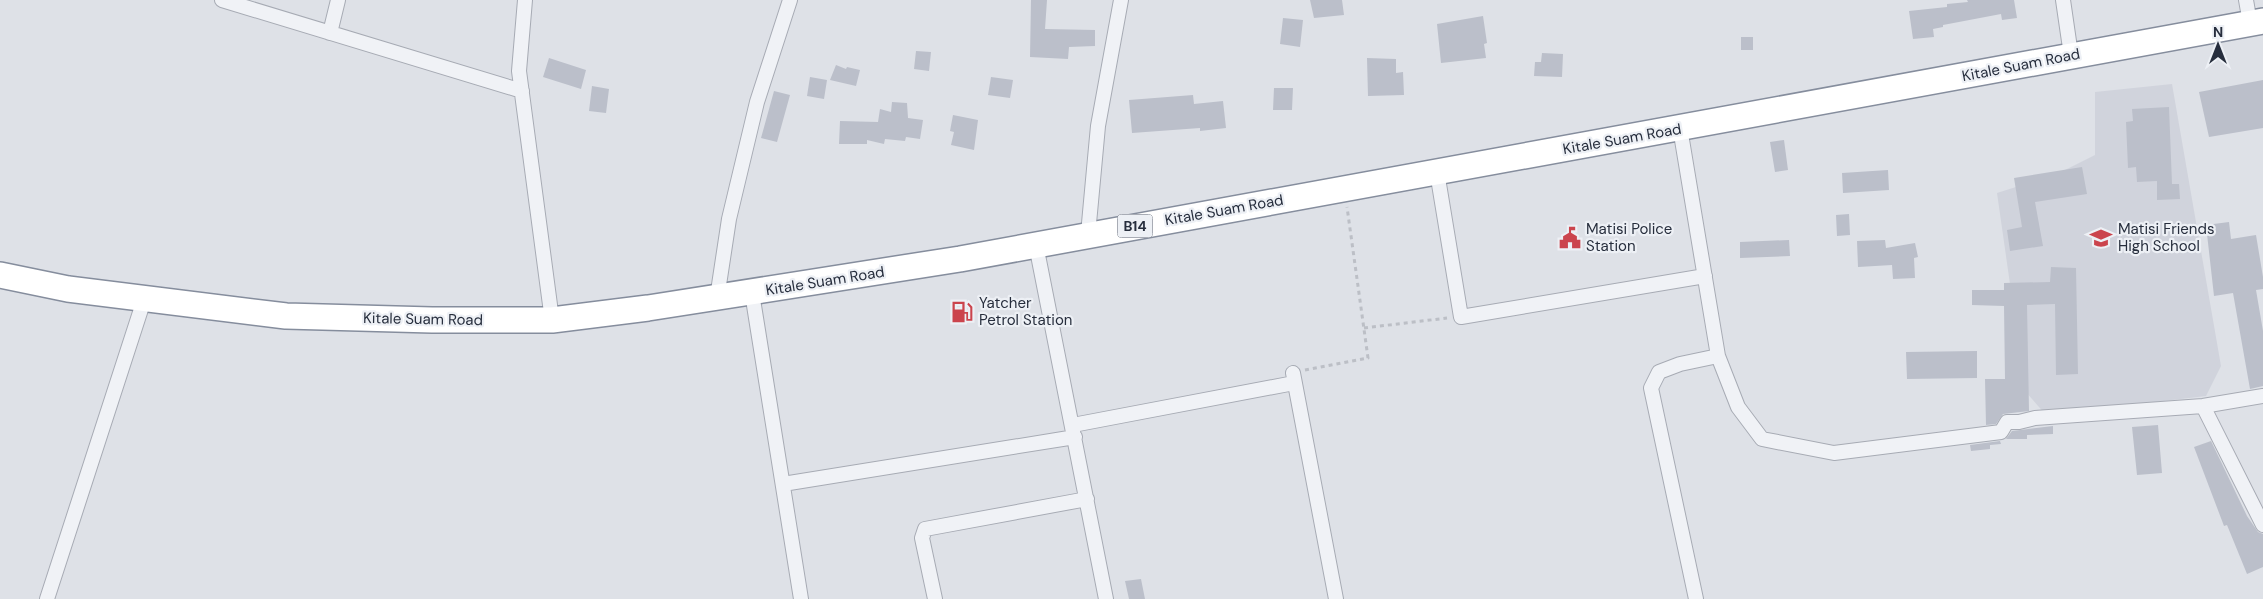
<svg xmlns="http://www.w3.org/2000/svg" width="2263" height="599" viewBox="0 0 2263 599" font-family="'DM Sans',sans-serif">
<rect width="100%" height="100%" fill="#dee1e7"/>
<path fill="#d0d3dc" d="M2172,84L2221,366L2206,396L2046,415L2018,383L2010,284L1997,193L2057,174L2095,155V92Z"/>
<path fill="#bbbfca" d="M1031,0H1047L1045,29L1095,30V46L1069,47L1068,59L1030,57Z
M1310,0H1342L1344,15L1314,18Z
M1967,0H2014L2017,18L2002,20L2001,14L1943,25V27L1933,29L1934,37L1913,39L1909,11L1947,7V4L1968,2Z
M1483,16L1487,43L1484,44L1486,58L1441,63L1437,24Z
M1283,18L1303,20L1300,47L1280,44Z
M1741,37H1753V50H1741Z
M916,51L931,52L929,71L914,69Z
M1542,53L1563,54L1562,77L1534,76L1535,62H1541Z
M549,58L586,70L581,89L543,77Z
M1367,58L1396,59V73L1403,72L1404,95L1368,96Z
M836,65L846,69L847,67L860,70L856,86L830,80Z
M810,77L827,80L824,99L807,96Z
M991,77L1013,80L1010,98L988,95Z
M2263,80V128L2209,137L2199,92Z
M592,86L609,89L606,113L589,111Z
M1274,88H1293L1292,110H1273Z
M774,91L790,95L777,142L761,138Z
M1193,95L1194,104L1223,101L1226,128L1200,131V128L1132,133L1129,100Z
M892,102L907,103L908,118L923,120L920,139L906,137L905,141L885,139L884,144L867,140V144H839L840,121L878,122L880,109L891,112Z
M2169,107L2172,184H2179L2180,199L2157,200V181L2137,182L2136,167L2128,168L2126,122L2133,121L2132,109Z
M953,115L978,120L974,150L951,145L954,132L950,131Z
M1784,140L1788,170L1775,172L1770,142Z
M2082,167L2087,194L2035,202L2043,246L2010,251L2007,230L2022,227L2014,178Z
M1888,170L1889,190L1843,193L1842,173Z
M1849,214L1850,235L1837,236L1836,215Z
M2229,222L2231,239L2256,235L2263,277V289L2256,290L2263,331V386L2250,389L2233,293L2214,296L2206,225Z
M1789,240L1790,256L1740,258V242Z
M1885,240L1886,248L1915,243L1918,257L1914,258L1915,278L1893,279L1892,265L1858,267L1857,241Z
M2051,267L2076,268L2078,374L2056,375L2055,304L2027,305L2029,411L2003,414L1996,424L1986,425L1985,379H2005L2004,306L1972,305V290H2004V283L2050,282Z
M1977,351V378L1907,379L1906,352Z
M2158,425L2162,473L2137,475L2132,427Z
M2053,426V434L2027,435V439H2006L2012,431Z
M2000,441L2001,444L1990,445V449L1971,451L1970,445Z
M2211,441L2247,516L2258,532L2263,534V567L2247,574L2227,525L2224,526L2194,447Z
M1141,579L1145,599H1129L1125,581Z"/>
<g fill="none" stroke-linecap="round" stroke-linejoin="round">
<g stroke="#a7abb4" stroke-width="16">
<path id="street" d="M222,0L522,91
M525,0L519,71L552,320
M2063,0L2071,55
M2246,0L2250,23
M330,33L338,0
M1680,128L1718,356L1680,364L1659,372L1651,388L1696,599
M1437,172L1461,317L1705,276
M1088,234L1098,126L1121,0
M1036,245L1106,599
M752,293L801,599
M717,298L729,219L757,102L790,0
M1718,356L1738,407L1762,439L1834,453L2001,432L2007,422H2019L2035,418L2203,406L2263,396
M1293,373L1336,599
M2203,406L2263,525
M1073,425L1294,383
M783,484L1075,437
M47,599L144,300
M935,599L922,538L925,529L1087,499"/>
</g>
<g stroke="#858d9d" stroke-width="28">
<path id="highway" d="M0,275L68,289L286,316L432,320H552L648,308L960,259L2263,21"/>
</g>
<path stroke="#bcbfc6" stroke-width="3" stroke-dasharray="4 4" stroke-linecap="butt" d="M1364,328L1447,318
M1305,370L1368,358L1347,207"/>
<use href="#street" stroke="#f0f2f6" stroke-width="14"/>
<use href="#highway" stroke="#fff" stroke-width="25"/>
</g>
<defs>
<g id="civic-bare" transform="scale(1.725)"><path d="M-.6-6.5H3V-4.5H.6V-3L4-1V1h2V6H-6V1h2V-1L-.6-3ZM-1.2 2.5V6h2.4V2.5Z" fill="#cb444d" stroke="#edf0f5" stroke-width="2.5" paint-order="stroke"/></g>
<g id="school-bare" transform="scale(1.725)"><path d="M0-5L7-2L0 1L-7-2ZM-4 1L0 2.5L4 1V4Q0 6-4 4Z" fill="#cb444d" stroke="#edf0f5" stroke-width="2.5" paint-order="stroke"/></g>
<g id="fuel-bare" transform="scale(1.725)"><path d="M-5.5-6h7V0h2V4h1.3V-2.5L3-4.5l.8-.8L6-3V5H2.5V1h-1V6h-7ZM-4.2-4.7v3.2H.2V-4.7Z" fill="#cb444d" stroke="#edf0f5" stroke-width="2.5" paint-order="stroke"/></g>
</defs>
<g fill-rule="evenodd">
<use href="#civic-bare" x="1570" y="238"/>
<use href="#school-bare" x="2101" y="238"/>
<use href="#fuel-bare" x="962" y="312"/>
</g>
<g text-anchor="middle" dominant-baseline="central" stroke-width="4.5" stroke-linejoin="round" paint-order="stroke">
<rect fill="#edf0f5" stroke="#626874" stroke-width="1" x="1117.5" y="214.5" width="35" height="23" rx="4"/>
<g font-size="14" font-weight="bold" fill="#272e3d">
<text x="1135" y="226">B14</text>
</g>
<g font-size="15" fill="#272e3d" stroke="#edf0f5">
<text transform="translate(2021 65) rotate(-11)">Kitale Suam Road</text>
<text transform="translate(1622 139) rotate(-10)">Kitale Suam Road</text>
<text transform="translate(1224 210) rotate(-10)">Kitale Suam Road</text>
<text transform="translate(825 281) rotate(-9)">Kitale Suam Road</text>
<text transform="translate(423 319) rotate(1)">Kitale Suam Road</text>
</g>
<g font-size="15" fill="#272e3d" stroke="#edf0f5" text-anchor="start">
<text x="1586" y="229">Matisi Police<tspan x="1586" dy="17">Station</tspan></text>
<text x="2118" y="229">Matisi Friends<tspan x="2118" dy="17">High School</tspan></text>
<text x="979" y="303">Yatcher<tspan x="979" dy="17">Petrol Station</tspan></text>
</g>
</g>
<g transform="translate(2218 45)" stroke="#edf0f5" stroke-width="4" paint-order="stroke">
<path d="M0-4L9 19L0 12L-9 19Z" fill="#272e3d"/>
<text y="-8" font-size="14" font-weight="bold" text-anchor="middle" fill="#272e3d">N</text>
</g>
</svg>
